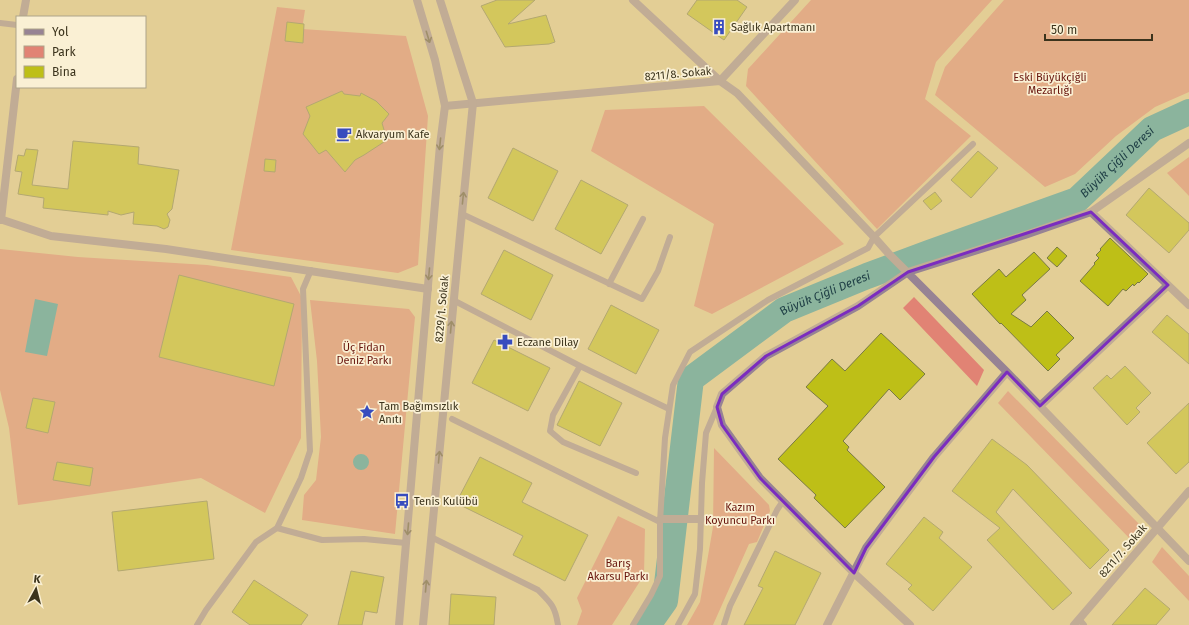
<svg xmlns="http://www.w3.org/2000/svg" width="1189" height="625" viewBox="0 0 1189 625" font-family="'Fira Sans',sans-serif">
<rect width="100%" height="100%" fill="#e3ce96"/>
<path fill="#e18374" d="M811,0H992L936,62L925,99L971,136L877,229L746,86L748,69Z
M1004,0H1189V92L1155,107L1116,136L1075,174L1045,187L935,95L945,67Z
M277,7L305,10L302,29L406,36L428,116L418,265L398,273L231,250Z
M704,106L844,244L712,314L694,306L714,224L591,151L605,110Z
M1189,157V196L1167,173Z
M0,249L78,257L207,265L291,277L302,298L301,438L265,513L201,478L48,501L18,505L9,428L0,390Z
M914,297L984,370L977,386L903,308Z
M310,300L409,309L415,317L395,534L302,520L304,495L316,480L321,437L317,361Z
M1008,391L1141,526L1132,541L998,403Z
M714,448L769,505L770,511L757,542L749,544L713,625H687L700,602L713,527Z
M618,516L645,529L644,575L612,625H577L582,611L577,598Z
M1162,547L1189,576V601L1152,562Z"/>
<path fill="#2095a6" d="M35,299L58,304L47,356L25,352Z
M353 462a8 8 0 1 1 16 0a8 8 0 1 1-16 0Z"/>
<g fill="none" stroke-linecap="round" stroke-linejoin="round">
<path stroke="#2095a6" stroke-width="26" id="s1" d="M648,625L665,601L691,379L784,310L867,276L929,253L1077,200L1152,129L1189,112"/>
</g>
<path fill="#bebf17" stroke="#797a44" d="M497,0H535L508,24L546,15L555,42L549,44L505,47L481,6Z
M697,0H737L747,7L724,40L687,14Z
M287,22L304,24L303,43L285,41Z
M342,91L344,94L360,96L361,93L376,101L389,114L382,123L387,140L364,155L355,160L345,172L326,150L319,154L303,134L310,116L306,107Z
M73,141L139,147L138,164L179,170L172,209L167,214L170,220L168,227L164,229L157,226L133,224L134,212L121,215L108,211V215L43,208L44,198L18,194L22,172L15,171L18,155L24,156L26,149L38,150L32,185L68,189Z
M513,148L558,171L533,221L488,198Z
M978,151L998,168L971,198L951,180Z
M265,159L276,160L275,172L264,171Z
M581,180L628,205L601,254L555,229Z
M1149,188L1189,223V230L1169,253L1126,215Z
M935,192L942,201L931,210L923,201Z
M1110,238L1148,274L1139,283L1138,282L1134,286L1133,284L1126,291L1123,289L1108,306L1080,281L1095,264L1094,263L1099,258L1096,255L1101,250L1100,249Z
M1057,247L1067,256L1057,267L1047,258Z
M504,250L553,275L531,320L481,294Z
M1034,252L1050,269L1022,295L1026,300L1011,314L1031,327L1047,311L1074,338L1056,355L1060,359L1048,371L1001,323L1000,324L972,294L999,269L1006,277Z
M179,275L294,304L274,386L159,357Z
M611,305L659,330L636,374L588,349Z
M1167,315L1189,334V364L1152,332Z
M881,333L925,374L900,400L889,389L843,441L849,447L847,450L885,487L845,528L814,498L816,495L778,459L828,406L806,387L832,359L845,371Z
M494,340L550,368L528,411L472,383Z
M1125,366L1151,393L1136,408L1140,412L1127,425L1093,388L1107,375L1111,379Z
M579,381L622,403L600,446L557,425Z
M33,398L55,402L48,433L26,428Z
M1189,403V462L1176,474L1147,443Z
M992,439L1027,465L1109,550L1090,569L1013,489L996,512L1072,593L1053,610L987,540L1000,528L952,491Z
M480,457L532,483L522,502L588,535L565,581L513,555L523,536L456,503Z
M57,462L93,468L90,486L53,480Z
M207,501L214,559L118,571L112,512Z
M924,517L943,532L939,538L972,567L933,611L908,589L912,585L886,564Z
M775,551L821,573L795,625H744L763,588L758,586Z
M351,571L384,577L377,613L365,611L362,625H338Z
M254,580L308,615L301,625H250L232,612Z
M1145,588L1170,609L1156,625H1112Z
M451,594L496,597L494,625H449Z"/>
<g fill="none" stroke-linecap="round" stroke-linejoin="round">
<path stroke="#978394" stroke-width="6" d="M0,23L17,25
M462,214L642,299L658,271L670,237
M311,270L303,289L310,451L301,478L277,528L322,540L364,539L406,543
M609,284L643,219
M453,300L580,366L669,409
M580,366L553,415L550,431L563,442L636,473
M452,419L660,522
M431,537L538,590C551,603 555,606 558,625
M1079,619L1084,625
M197,625L206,610L256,542L277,528
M633,625L651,595L660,576V522L665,438L673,385L690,352L768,300L868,248L874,237L973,144
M678,625L695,594L700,549L702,483L706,433L717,407
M724,625L730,606L777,510L783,501"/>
<path stroke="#978394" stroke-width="8" d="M661,519H701"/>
<path stroke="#978394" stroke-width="8" d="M633,0L720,81L737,93L874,237L889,254L1007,372L1189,561
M23,17L26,0
M720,81L795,0
M445,106L720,81
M1091,212L1189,305
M0,219L51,236L166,249L428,289
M1,220L17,79
M1040,406L1168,285
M827,625L866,548L934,457L1007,372
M910,625L854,573L760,478L722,425L717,407L722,394L766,356L858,306L908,272L1025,235L1091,212L1189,143
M1074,625L1189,491"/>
<path stroke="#978394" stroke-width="8" d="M399,625L440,145L445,106L435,60L417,0
M423,625L462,214L473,103L440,0"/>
</g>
<defs><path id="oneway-shaft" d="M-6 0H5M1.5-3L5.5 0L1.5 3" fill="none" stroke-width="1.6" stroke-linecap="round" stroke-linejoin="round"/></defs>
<g stroke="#4d4334">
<use href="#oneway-shaft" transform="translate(428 37) rotate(73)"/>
<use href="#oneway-shaft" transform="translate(440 144) rotate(96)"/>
<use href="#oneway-shaft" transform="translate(463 198) rotate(-84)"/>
<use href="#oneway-shaft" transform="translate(429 274) rotate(95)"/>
<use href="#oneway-shaft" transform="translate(451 327) rotate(-85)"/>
<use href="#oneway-shaft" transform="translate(439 457) rotate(-85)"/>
<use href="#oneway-shaft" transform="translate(408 529) rotate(95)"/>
<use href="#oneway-shaft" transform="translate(426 586) rotate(-85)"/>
</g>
<path d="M0 0H1189V625H0ZM1091,212L1168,285L1040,406L1007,372L934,457L866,548L854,573L760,478L722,425L717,407L722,394L766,356L858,306L908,272Z" fill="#e3ce96" fill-opacity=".55" fill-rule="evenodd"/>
<path fill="none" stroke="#7b2cbf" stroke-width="3" stroke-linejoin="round" d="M1091,212L1168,285L1040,406L1007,372L934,457L866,548L854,573L760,478L722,425L717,407L722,394L766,356L858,306L908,272Z"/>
<defs>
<g id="building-bare" transform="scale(1.2)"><path d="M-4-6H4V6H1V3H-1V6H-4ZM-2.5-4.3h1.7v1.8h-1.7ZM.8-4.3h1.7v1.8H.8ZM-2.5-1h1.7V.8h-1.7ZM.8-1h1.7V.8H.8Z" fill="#374cbe" stroke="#faf0d4" stroke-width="2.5" paint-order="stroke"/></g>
<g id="cafe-bare" transform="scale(1.2)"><path d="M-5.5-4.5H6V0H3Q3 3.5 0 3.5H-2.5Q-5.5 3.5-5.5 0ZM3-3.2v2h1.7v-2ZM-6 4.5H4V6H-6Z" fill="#374cbe" stroke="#faf0d4" stroke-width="2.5" paint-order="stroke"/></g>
<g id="pharmacy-bare" transform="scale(1.2)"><path d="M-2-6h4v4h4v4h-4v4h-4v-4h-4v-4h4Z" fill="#374cbe" stroke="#faf0d4" stroke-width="2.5" paint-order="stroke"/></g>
<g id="sight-bare" transform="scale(1.2)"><path d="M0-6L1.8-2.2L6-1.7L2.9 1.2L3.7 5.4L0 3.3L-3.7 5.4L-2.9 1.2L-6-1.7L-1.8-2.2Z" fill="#374cbe" stroke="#faf0d4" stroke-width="2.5" paint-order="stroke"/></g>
<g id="bus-bare" transform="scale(1.2)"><path d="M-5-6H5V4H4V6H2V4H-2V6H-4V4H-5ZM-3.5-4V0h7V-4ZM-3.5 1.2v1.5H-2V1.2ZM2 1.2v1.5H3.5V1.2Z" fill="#374cbe" stroke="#faf0d4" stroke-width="2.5" paint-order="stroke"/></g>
</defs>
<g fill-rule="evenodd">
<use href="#building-bare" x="719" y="27"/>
<use href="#cafe-bare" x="344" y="134"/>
<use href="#pharmacy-bare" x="505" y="342"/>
<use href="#sight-bare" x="367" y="412"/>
<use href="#bus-bare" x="402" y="501"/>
</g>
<g text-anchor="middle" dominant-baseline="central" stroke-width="3.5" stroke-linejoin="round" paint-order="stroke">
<g font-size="11" fill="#3b331c" stroke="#faf0d4" text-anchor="start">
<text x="731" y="27">Sağlık Apartmanı</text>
<text x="356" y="134">Akvaryum Kafe</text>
<text x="517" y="342">Eczane Dilay</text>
<text x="379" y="406">Tam Bağımsızlık<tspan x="379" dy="13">Anıtı</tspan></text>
<text x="414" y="501">Tenis Kulübü</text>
</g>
<g font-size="11" fill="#3b331c" stroke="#faf0d4">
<text transform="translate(678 74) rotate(-5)">8211/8. Sokak</text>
<text transform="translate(442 309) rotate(-85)">8229/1. Sokak</text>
<text transform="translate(1123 551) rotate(-49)">8211/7. Sokak</text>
</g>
<g font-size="11" fill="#68150d" stroke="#faf0d4">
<text x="1050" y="77">Eski Büyükçiğli<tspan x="1050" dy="13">Mezarlığı</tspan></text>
<text x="364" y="347">Üç Fidan<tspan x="364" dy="13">Deniz Parkı</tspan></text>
<text x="740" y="507">Kazım<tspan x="740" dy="13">Koyuncu Parkı</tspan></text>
<text x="618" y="563">Barış<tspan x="618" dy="13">Akarsu Parkı</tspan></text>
</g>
<g font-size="12" font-style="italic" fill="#214147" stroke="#faf0d4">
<text stroke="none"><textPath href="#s1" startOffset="737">Büyük Çiğli Deresi</textPath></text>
<text stroke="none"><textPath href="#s1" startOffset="413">Büyük Çiğli Deresi</textPath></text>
</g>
</g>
<rect x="16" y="16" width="130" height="72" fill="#faf0d4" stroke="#aea48a"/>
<rect x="24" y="29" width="20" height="6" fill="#978394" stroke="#aea48a"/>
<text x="52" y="36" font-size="12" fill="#3b331c">Yol</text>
<rect x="24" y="46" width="20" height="12" fill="#e18374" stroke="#aea48a"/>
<text x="52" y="56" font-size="12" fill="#3b331c">Park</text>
<rect x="24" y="66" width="20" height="12" fill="#bebf17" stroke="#aea48a"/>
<text x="52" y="76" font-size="12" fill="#3b331c">Bina</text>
<g transform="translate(36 589) rotate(7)" stroke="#faf0d4" stroke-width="3" paint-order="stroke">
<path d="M0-3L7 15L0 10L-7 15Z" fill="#3b331c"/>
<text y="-6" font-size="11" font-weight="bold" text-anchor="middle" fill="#3b331c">K</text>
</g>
<path d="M1045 34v6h107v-6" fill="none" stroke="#3b331c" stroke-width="2"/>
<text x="1051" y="34" font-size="12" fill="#3b331c" stroke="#faf0d4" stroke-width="3" paint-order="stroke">50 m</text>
</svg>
